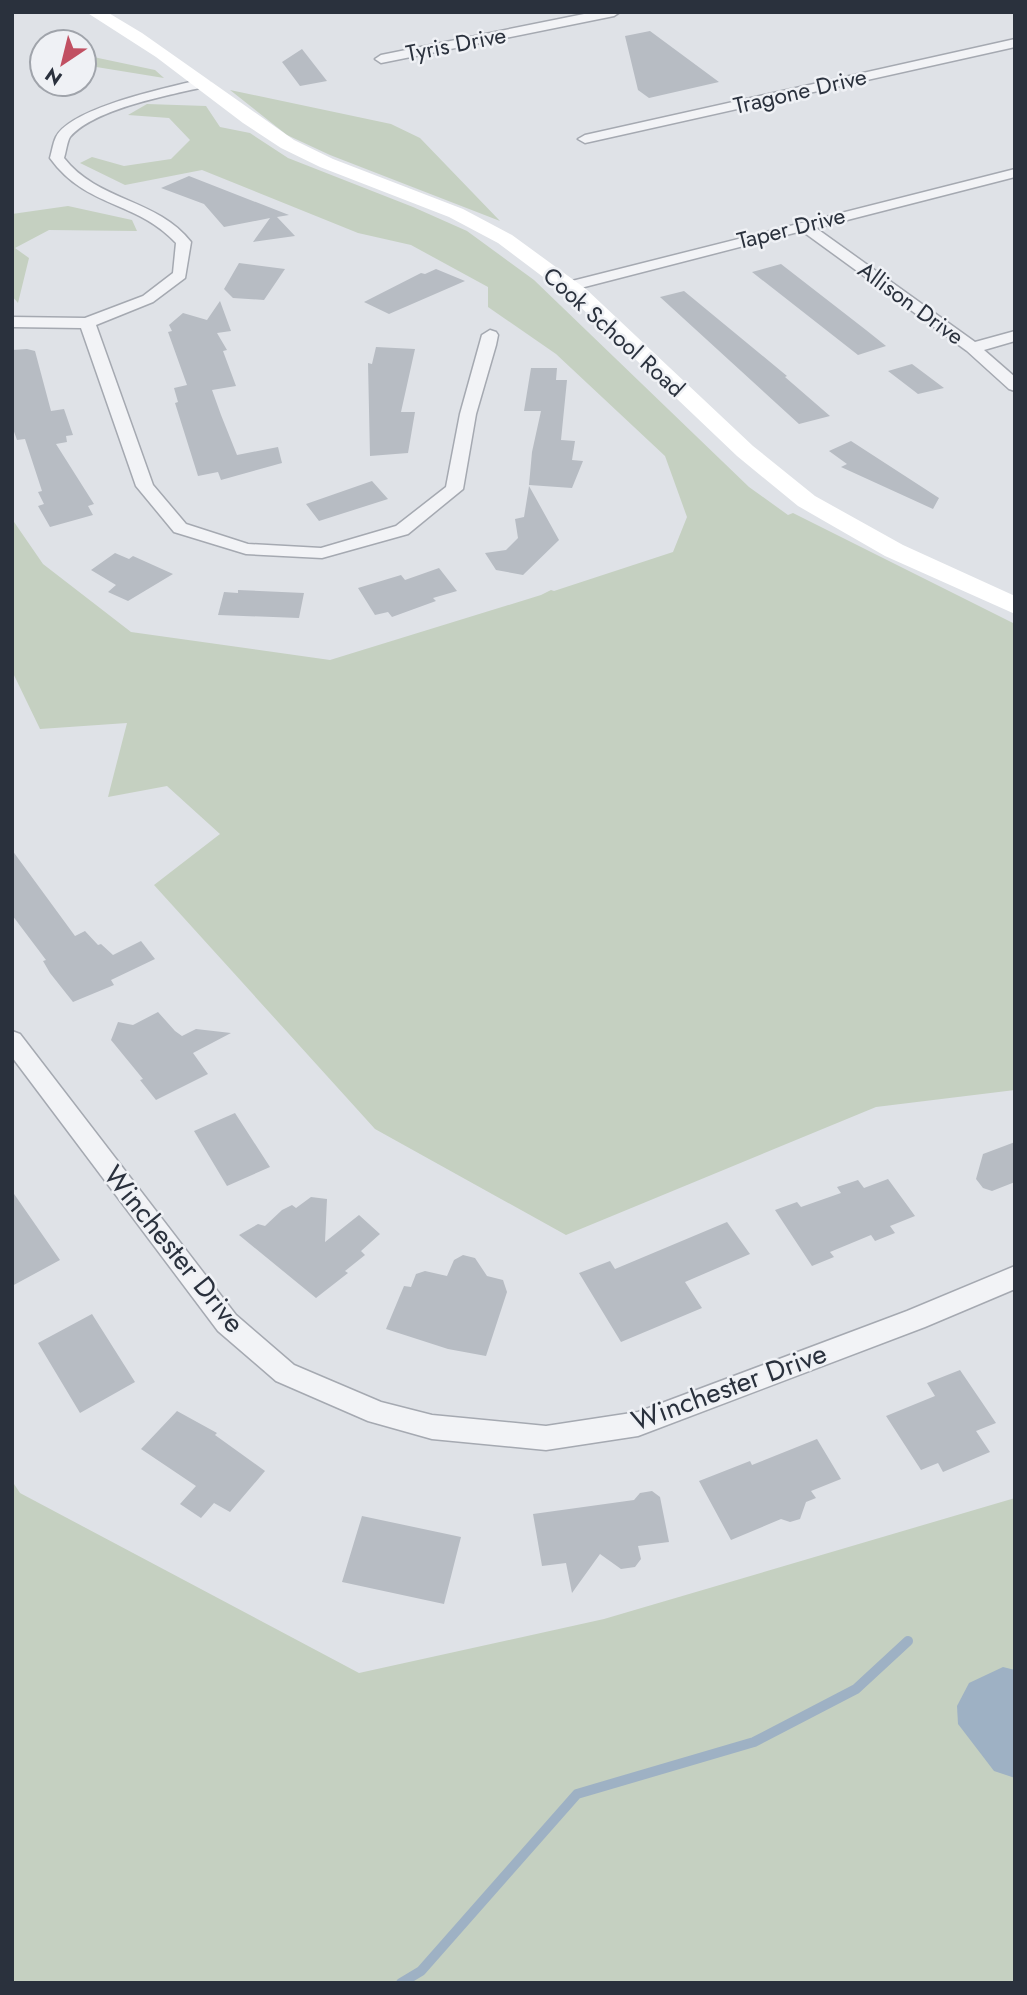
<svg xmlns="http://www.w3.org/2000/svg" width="1027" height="1995" viewBox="0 0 1027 1995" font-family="Jost,sans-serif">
<rect width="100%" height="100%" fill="#dfe2e7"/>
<path fill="#c5d0c1" d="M84,55L155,70L164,78L84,65Z
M230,90L391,124L420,138L500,221L330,155L287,135Z
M147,104L206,106L220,127L250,133L288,158L413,207L467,231L534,280L749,487L788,515L793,513L1015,624V1090L876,1107L566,1235L375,1129L154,885L220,834L167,786L108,797L127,723L40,729L12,671V519L43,564L131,632L330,660L541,595L551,590L554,591L673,552L687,517L665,456L556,354L488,307V287L411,245L358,233L202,170L125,185L80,163L92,157L124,166L171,159L190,140L169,118L128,115Z
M68,206L132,220L137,231L49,230L15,248L29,258L18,303L12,296V214Z
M12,1481L20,1493L359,1673L604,1619L1015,1498V1983H12Z"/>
<path fill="#9eb1c4" d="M1003,1667L1015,1670V1778L994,1771L958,1724L957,1706L969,1683Z"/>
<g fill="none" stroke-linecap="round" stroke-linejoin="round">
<path stroke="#9eb1c4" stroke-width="10" d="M401,1983L421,1971L577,1794L754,1742L856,1689L908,1641"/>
</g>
<path fill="#b7bcc3" d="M650,31L719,82L649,98L638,90L625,36Z
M302,49L327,81L300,86L282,62Z
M189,176L289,215L277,217L295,236L253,242L270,218L224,227L204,204L161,188Z
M239,263L285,269L264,300L233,298L224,289Z
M781,264L866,330L886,346L858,355L752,272Z
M436,269L465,281L389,314L364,302L421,273L425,274Z
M684,291L787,376L785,377L830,416L799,424L660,297Z
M220,301L231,331L217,333L227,350L223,351L236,386L212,390L221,415L237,455L278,447L282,463L221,480L218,472L198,476L175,403L178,402L174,388L187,385L168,332L172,331L169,325L183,313L207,320Z
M376,347L415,349L401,412H415L408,453L370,456L368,363L372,364Z
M27,349L35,351L51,411L64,409L73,435L66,436L67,442L56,444L94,504L88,506L93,515L50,527L38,506L44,504L38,492L42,491L25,439L17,440L12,426V350Z
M912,364L944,388L918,394L888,371Z
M531,368H557L556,380H567L561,440L575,441L572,460L583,461L572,488L529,485L532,452L541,411H524Z
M851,441L939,498L933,509L841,467L847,464L829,451Z
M372,481L388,499L319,521L306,504Z
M529,486L559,540L523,575L496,570L485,553L506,550L518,538L515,519L524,517Z
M115,553L129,559L133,556L173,574L128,601L108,592L116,585L91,570Z
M439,568L457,591L433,598L436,601L392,617L388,612L375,615L358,588L401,575L405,580Z
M238,590L304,593L299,618L218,615L224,592L238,593Z
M12,850L75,936L85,931L98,945L101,944L113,955L141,941L155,959L111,980L114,985L73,1002L50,973L43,961L46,960L12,915Z
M158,1012L175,1031L182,1036L196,1029L231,1033L193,1053L208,1074L156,1100L140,1080L143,1079L111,1040L118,1022L133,1025Z
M235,1113L270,1167L227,1186L194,1131Z
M1015,1142V1182L992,1191L983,1188L976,1179L983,1154Z
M888,1179L915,1216L890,1226L895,1233L875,1241L871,1235L830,1252L834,1257L812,1266L775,1210L797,1202L801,1207L841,1193L837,1187L858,1180L864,1188Z
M12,1191L60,1260L12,1286Z
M311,1197L327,1199L325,1242L359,1215L380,1234L361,1251L365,1255L345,1271L348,1273L316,1298L239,1235L258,1224L265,1226L282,1210L292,1205L296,1208Z
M727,1222L750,1254L685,1282L702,1308L621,1342L579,1273L610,1261L615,1269Z
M463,1255L475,1258L487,1276L503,1280L507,1292L486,1356L448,1349L386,1329L404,1286L411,1287L416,1274L425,1271L447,1276L454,1260Z
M92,1314L135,1382L80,1413L38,1343Z
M960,1370L996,1423L976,1431L990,1452L943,1472L938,1463L921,1470L886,1416L935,1396L927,1383Z
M177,1411L217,1433L215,1435L265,1471L230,1512L214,1503L201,1518L180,1504L196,1486L141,1449Z
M817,1439L841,1479L811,1491L816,1498L806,1502L800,1519L790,1522L781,1519L731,1540L699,1481L750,1461L752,1465Z
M652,1491L660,1497L669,1542L638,1546L641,1559L635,1567L621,1569L600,1554L572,1593L566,1563L542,1566L533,1514L634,1500L640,1493Z
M362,1516L461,1537L444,1604L342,1582Z"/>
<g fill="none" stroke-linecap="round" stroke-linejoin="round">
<g stroke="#a5a9b1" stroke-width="3">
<path id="street" d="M594,12H620L614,16L381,63L375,59L381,55Z
M1015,39V47L585,143L578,139L585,135Z
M203,79L210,83L208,86C171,95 95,108 70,137C67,142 66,152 64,158C97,201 158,199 191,242L185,278L153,302L96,325L153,485L186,524L248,544L321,548L396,526L446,487L460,414L482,335L490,330L496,332L498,335L496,345L476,414L463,489L408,534L322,558L246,554L174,532L136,486L81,328L12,327V317L85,318L143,296L173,273L176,243C136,200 87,209 50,158C52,151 53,143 56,137C71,107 171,87 203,79Z
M1015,169V177L816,228L975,342L1015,331V341L984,350L1015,377V391L1009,389L967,351L802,231L569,291L561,286L564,283Z
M12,1031L20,1034L236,1315L294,1365L381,1402L432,1415L546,1426L638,1412L907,1311L1015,1266V1289L925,1327L638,1436L546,1450L432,1439L368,1421L276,1381L218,1331L12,1057Z"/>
</g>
<use href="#street" fill="#f2f3f6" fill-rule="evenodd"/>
<path fill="#fff" fill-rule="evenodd" d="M86,12H107L142,33L294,140L333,159L463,209L512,235L586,289L753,446L815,496L903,545L1015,596V614L885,556L798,506L737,456L571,298L498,243L449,217L320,167L281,148L243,123L156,57Z"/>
</g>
<g text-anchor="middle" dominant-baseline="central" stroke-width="5" stroke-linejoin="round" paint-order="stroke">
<g font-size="23" fill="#2a313d" stroke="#eff1f5">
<text transform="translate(456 44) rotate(-11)">Tyris Drive</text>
<text transform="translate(800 91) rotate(-13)">Tragone Drive</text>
<text transform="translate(791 228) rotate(-14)">Taper Drive</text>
<text transform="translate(911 303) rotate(36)">Allison Drive</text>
<text transform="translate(614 332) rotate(42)">Cook School Road</text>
</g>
<g font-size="28" fill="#2a313d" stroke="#eff1f5">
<text transform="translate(174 1249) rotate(51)">Winchester Drive</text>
<text transform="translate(729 1387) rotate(-20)">Winchester Drive</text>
</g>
</g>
<rect width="1027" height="1995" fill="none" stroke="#2a313d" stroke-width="28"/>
<g transform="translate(63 63) rotate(215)"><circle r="33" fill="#eff1f5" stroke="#a0a4ab" stroke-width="2"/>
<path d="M0-5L12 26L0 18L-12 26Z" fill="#c15062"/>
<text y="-10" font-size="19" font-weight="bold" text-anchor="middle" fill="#2a313d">N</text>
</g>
</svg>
